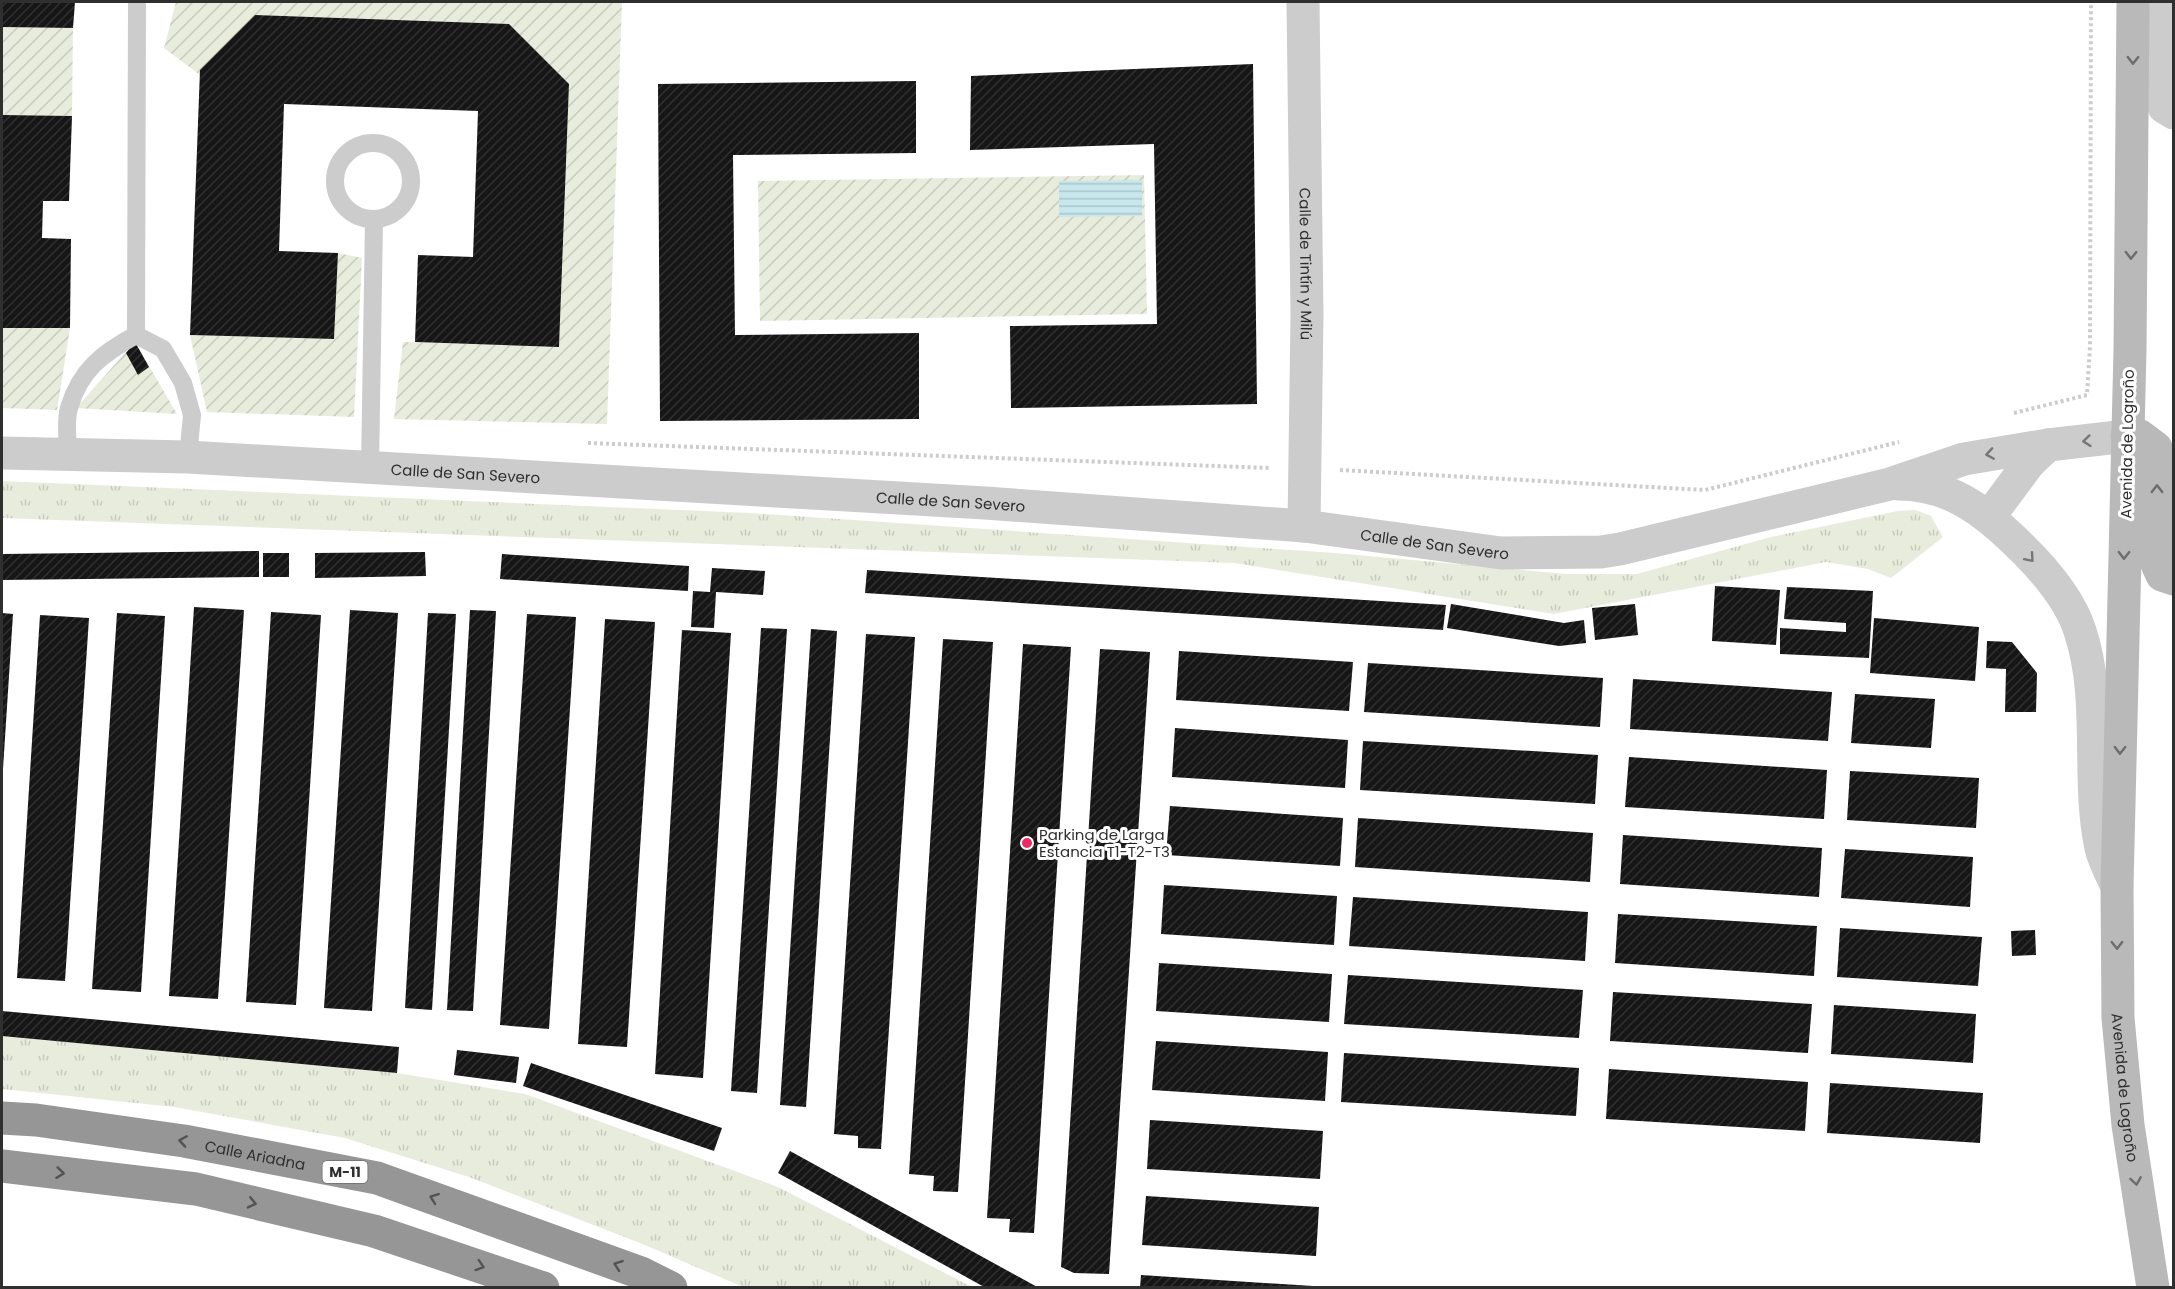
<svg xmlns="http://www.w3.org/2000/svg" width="2175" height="1289" viewBox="0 0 2175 1289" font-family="Poppins,sans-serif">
<defs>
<pattern id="grass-tufts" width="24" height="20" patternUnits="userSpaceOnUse" patternTransform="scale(1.5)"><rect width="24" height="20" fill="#e8ecdc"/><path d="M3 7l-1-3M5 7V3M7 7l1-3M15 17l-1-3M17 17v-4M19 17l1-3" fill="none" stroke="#c7cbbd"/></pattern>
<pattern id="garden-furrows" width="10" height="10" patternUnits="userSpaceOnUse" patternTransform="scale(1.5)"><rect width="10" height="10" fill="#e8ecdc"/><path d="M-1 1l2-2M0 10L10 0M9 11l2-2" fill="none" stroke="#c7cbbd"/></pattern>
<pattern id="water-rules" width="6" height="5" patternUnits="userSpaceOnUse" patternTransform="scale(1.5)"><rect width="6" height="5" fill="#c7e7ed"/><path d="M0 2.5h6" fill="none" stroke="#abc6cc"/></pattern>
<pattern id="building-hatch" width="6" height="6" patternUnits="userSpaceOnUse" patternTransform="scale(1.5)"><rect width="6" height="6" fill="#161616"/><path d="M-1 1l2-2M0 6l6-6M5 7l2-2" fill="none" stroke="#303030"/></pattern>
</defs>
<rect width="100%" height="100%" fill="#fff"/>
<path fill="url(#grass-tufts)" d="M2,481L750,513L1335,553L1566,574H1637L1771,537L1898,511L1915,510L1931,516L1943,537L1891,578L1868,569L1826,562L1554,614L1234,563L2,518Z
M2,1035L397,1073L525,1094L778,1187L972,1287H743L640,1243L469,1177L345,1138L174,1107L2,1089Z"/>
<path fill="url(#garden-furrows)" d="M176,2H622L607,424L394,419L403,342L559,346L569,84L509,24L256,15L200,75L164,48Z
M2,27L73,28L72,116L2,115Z
M1144,175L1147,314L760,321L758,181Z
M338,253L362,258L354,417L207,412L190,335L334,339Z
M2,328H70L57,410L2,408Z
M135,342L177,414L76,408Z"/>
<path fill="url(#water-rules)" d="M1142,180V216L1059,217V181Z"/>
<path fill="url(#building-hatch)" d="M2,2H75L73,28L2,27Z
M255,15L509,24L569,84L559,347L415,342L418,255L473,257L478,111L284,104L279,251L338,253L334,339L190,335L200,70Z
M1253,64L1257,404L1011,408L1010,326L1157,324L1154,144L970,150L971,76Z
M916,81V153L733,155L735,335L919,333V419L660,421L658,84Z
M2,115L72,116L69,201H43L42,238L71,239L70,328H2Z
M135,342L149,367L138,375L126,353Z
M259,551V577L2,580V554Z
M425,552L426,576L315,578V553Z
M263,553H289V577H263Z
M502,554L689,566L688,591L500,579Z
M712,568L765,571L763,595L716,592L714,628L691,627L693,591L710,592Z
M867,570L1446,605L1443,630L865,593Z
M1715,586L1780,590L1776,645L1712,641Z
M1787,587L1873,591L1869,658L1780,654V628L1846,632V623L1784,619Z
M1451,604L1564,623L1584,620L1586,643L1559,646L1447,628Z
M1635,604L1638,635L1595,640L1592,608Z
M194,607L244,610L218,999L169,996Z
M350,610L398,613L372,1011L324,1008Z
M470,610L496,611L473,1011L447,1010Z
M271,612L321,615L296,1005L246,1002Z
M2,613L13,614L3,769H2Z
M117,613L165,616L141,992L92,989Z
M428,613L456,614L432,1010L405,1008Z
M527,614L576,617L549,1029L500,1025Z
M40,615L89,618L65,981L17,978Z
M1874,618L1979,627L1975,681L1870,673Z
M605,619L655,622L627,1047L578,1044Z
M761,628L787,629L757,1093L731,1091Z
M811,629L837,631L806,1107L780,1105Z
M682,630L731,633L703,1078L655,1074Z
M866,634L915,637L881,1149L858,1148V1136L834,1134Z
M943,639L993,642L958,1192L933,1191L934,1176L909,1174Z
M1987,641L2012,642L2037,673L2036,712H2005L2006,669L1986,668Z
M1023,644L1071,647L1034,1233L1009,1232L1010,1219L987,1218Z
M1100,649L1150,652L1109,1274L1074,1273L1061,1267Z
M1179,651L1353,662L1349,711L1176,700Z
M1368,663L1603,678L1600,727L1364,712Z
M1633,679L1832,692L1828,741L1630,729Z
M1855,694L1935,699L1931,748L1851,743Z
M1175,728L1348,740L1345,788L1172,777Z
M1363,741L1598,755L1595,804L1360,790Z
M1629,757L1827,770L1824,819L1625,807Z
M1850,771L1979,778L1976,828L1847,820Z
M1170,806L1343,818L1340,866L1166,855Z
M1358,818L1593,833L1590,882L1355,867Z
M1623,835L1822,848L1819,897L1620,884Z
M1845,849L1973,857L1970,907L1841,898Z
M1164,885L1337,896L1334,945L1161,934Z
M1353,897L1588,912L1585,961L1349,946Z
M1618,914L1817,926L1814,976L1615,963Z
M1840,928L1982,937L1978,986L1837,977Z
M2035,930L2036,955L2012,956L2011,931Z
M1159,963L1332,974L1329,1022L1156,1011Z
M1348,975L1583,990L1579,1038L1344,1024Z
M1613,992L1812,1004L1808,1053L1610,1041Z
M1834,1005L1976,1014L1973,1063L1831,1054Z
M2,1011L399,1047L397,1073L2,1036Z
M1156,1041L1328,1052L1325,1101L1152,1090Z
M457,1050L519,1057L516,1083L454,1075Z
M1344,1053L1579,1068L1576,1116L1341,1102Z
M531,1063L722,1128L714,1151L523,1086Z
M1609,1069L1808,1082L1805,1131L1606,1119Z
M1830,1083L1983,1093L1980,1143L1827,1133Z
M1150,1120L1323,1131L1320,1179L1147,1169Z
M790,1151L1039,1288H986L778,1173Z
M1146,1196L1319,1207L1316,1256L1142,1245Z
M1141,1275L1313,1286V1288H1140Z"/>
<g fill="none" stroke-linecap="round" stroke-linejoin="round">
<path stroke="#ccc" stroke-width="4" stroke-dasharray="3 3" stroke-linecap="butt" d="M2014,413L2087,395L2090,346L2091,2
M588,443L1270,468
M1340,470L1705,490L1899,442"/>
<path stroke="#ccc" stroke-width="18" d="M335 181a38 38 0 1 1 76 0a38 38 0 1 1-76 0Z
M136,335L137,2
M68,455C68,440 65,421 69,408C80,370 103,353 136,335L163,349L183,383L192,415L188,457
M370,468L374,220"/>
<g stroke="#ccc" stroke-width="33">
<path id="s1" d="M1303,2L1307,315L1304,526"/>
<path d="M2158,2L2160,95L2164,107L2174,113"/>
<path id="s2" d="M2,453L188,457L985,503L1304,526L1501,553L1601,552L1620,549L1890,484L1964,459L2048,445L2127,436"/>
<path d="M1898,484C1941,484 1972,502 2003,530C2032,556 2068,593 2080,631C2103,700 2086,777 2101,848C2104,861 2111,874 2117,886"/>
<path d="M1989,517L2029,463L2048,445"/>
</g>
<g stroke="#b9b9b9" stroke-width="33">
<path id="s3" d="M2133,2L2130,350L2117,886L2118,1018L2128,1125L2153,1288"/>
<path d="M2127,436H2140L2156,448L2157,564L2162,575L2174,579"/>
</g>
<g stroke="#969696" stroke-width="33">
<path id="s4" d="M2,1118L36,1120L184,1141L377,1178L641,1273L671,1288"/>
<path d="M2,1166L196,1189L374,1231L543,1288"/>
</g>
</g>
<defs><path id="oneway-chevron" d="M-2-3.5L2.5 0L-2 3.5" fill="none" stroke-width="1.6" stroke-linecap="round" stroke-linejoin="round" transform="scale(1.5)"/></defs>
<g stroke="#6d6d6d">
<use href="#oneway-chevron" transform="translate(2133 60) rotate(91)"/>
<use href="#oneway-chevron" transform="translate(2131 255) rotate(91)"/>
<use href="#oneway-chevron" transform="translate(2157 489) rotate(-90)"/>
<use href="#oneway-chevron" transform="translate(2124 555) rotate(91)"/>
<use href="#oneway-chevron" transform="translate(2120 750) rotate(91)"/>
<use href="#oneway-chevron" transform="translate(2117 945) rotate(89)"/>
<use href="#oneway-chevron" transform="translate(2136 1181) rotate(81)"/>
</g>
<g stroke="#767676">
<use href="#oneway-chevron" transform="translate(2087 441) rotate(174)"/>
<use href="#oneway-chevron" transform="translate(1990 454) rotate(171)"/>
<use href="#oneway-chevron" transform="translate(2030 558) rotate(49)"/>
</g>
<g stroke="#535353">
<use href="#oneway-chevron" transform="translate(183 1141) rotate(-171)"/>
<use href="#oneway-chevron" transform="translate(60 1173) rotate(7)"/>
<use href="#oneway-chevron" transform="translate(434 1198) rotate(-160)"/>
<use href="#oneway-chevron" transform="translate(252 1203) rotate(13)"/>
<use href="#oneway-chevron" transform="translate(618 1265) rotate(-160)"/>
<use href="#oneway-chevron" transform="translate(480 1266) rotate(18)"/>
</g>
<circle fill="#eb2b66" stroke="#fff" stroke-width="2" cx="1027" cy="843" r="6"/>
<g text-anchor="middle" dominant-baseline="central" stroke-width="6" stroke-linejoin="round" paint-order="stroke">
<rect fill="#fff" stroke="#6d6d6d" stroke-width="1.5" x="322.5" y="1161" width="45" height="22" rx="4.5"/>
<g font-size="14" font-weight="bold" fill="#2f2f2f">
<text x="345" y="1172">M-11</text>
</g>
<g font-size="15" fill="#2f2f2f" stroke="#fff">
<text stroke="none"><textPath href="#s1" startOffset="262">Calle de Tintín y Milú</textPath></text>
<text transform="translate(2127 444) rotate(-89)">Avenida de Logroño</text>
<text stroke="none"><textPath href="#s2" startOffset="464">Calle de San Severo</textPath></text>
<text stroke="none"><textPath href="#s2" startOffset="950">Calle de San Severo</textPath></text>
<text stroke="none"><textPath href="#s2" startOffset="1436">Calle de San Severo</textPath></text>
<text stroke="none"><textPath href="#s3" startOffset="1086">Avenida de Logroño</textPath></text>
<text stroke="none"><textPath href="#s4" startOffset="256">Calle Ariadna</textPath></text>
</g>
<g font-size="15" fill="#2f2f2f" stroke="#fff" text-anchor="start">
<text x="1039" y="834">Parking de Larga<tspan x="1039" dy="17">Estancia T1-T2-T3</tspan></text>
</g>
</g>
<rect width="2175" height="1289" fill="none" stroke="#2f2f2f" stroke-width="6"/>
</svg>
